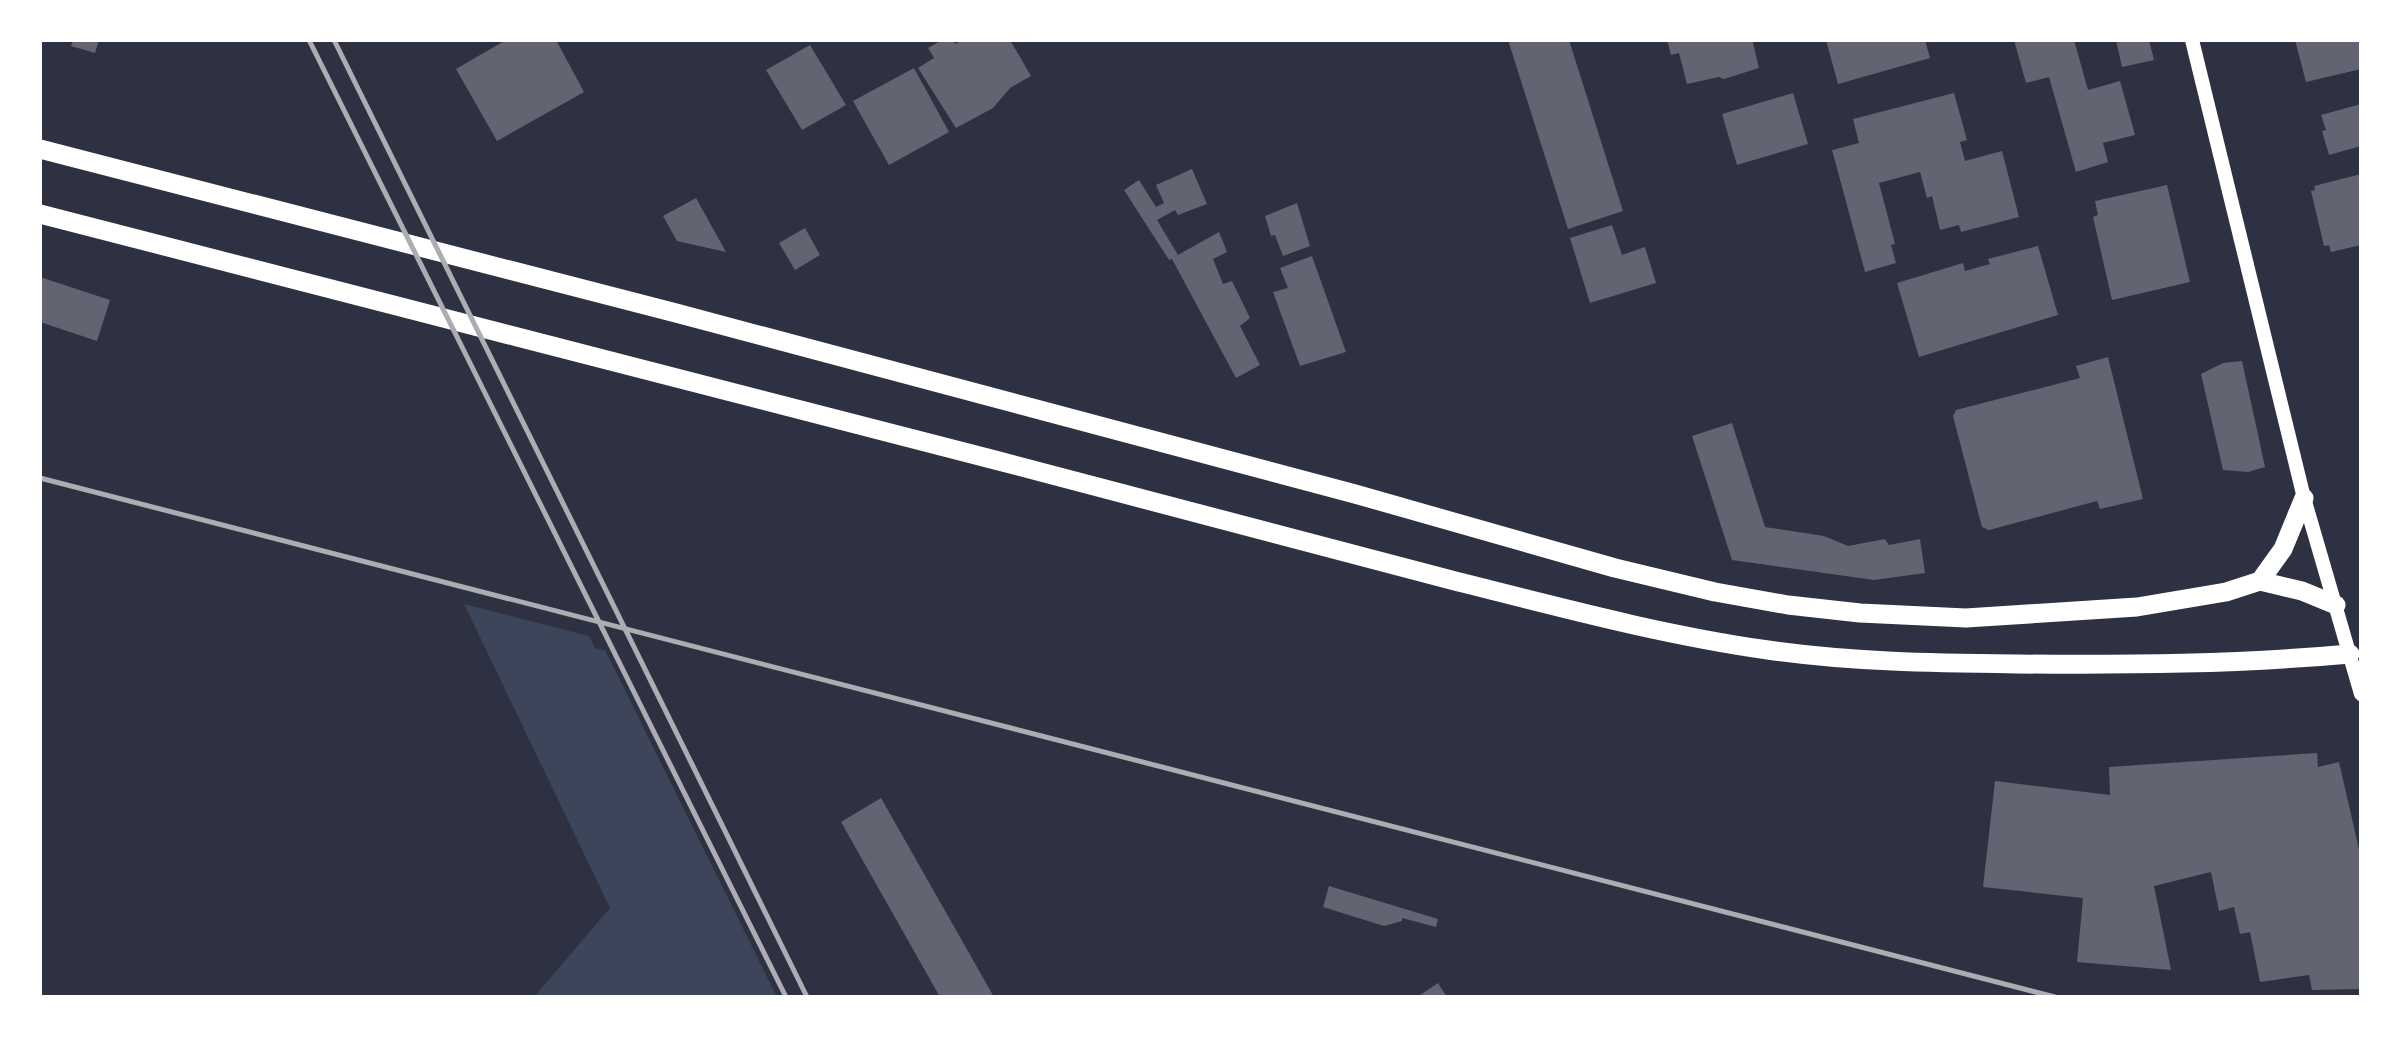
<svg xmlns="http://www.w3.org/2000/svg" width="2401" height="1037" viewBox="0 0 2401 1037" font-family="Overpass,sans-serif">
<rect width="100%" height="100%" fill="#2d3142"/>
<path fill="#3c4559" d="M464,604L589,636L595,648L605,650L777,997H534L610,908Z"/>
<path fill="#626471" d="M73,40H99L95,53L71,46Z
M506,40H556L584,92L497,141L456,69Z
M942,40H953L955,44L962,40H1010L1031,76L1010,88L993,108L956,128L918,68L934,58L928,48Z
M1508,40H1569L1623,211L1568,229Z
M1667,40H1754L1753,43L1759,68L1724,79L1719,77L1687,84L1679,53L1671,55Z
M1826,40H1925L1930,58L1838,84Z
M2014,40H2074L2088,90L2120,81L2135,135L2103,143L2108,162L2076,172L2049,77L2026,83Z
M2116,40H2149L2154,60L2122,67Z
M2295,40H2361V69L2306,82Z
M810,45L846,105L802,130L766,70Z
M914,68L949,132L889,165L853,101Z
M1793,93L1808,144L1737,165L1722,114Z
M1954,93L1967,140L1960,142L1965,161L2002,151L2019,217L1961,232L1959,225L1940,230L1932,196L1927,198L1920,172L1879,183L1895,244L1891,245L1896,263L1865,272L1832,150L1859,143L1853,119Z
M2361,104V146L2329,155L2322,131L2326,130L2321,115Z
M1192,169L1207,204L1178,215L1175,210L1157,220L1178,255L1219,232L1227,252L1213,259L1223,284L1232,281L1250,318L1240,326L1260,365L1236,378L1172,259L1169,260L1124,190L1139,180L1156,207L1164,203L1156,185Z
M2361,174V245L2331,252L2329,245L2324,246L2311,191L2315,190L2314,186Z
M2167,185L2190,282L2112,300L2093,217L2098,215L2095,201Z
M696,198L726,252L677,241L663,216Z
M1297,203L1310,246L1283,256L1275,235L1271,236L1265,216Z
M1612,225L1622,255L1645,247L1656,283L1590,303L1570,238Z
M805,228L820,255L795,270L779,243Z
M2038,246L2058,315L1919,357L1897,283L1963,263L1965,271L1990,264L1988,259Z
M1312,256L1346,352L1300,366L1273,292L1288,288L1280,268Z
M40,277L110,300L97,341L40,322Z
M2108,357L2143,499L2100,509L2097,501L1989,530L1982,527L1953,416L1956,410L2080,378L2076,366Z
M2242,361L2265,467L2248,472L2223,470L2201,374L2223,363Z
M1732,423L1765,527L1824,536L1848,546L1885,539L1889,545L1920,539L1925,573L1874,580L1732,560L1692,436Z
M2317,753L2318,767L2339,762L2361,858V989L2312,990L2309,975L2260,982L2250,932L2240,934L2234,907L2219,911L2211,872L2154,886L2171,970L2077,962L2083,898L1983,887L1995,781L2110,795L2109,767Z
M881,798L994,997H940L841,822Z
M1329,886L1438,919L1436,927L1402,918V921L1384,926L1323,907Z
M1438,983L1447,997H1417Z"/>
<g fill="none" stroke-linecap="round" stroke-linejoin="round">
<path stroke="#fff" stroke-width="14" d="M2192,40L2304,498L2361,694"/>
<path stroke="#fff" stroke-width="19" d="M40,149L676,313L1355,494L1615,568L1715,592L1788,605L1860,613L1966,618L2137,607L2226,592L2260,581
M40,214C358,297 677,377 995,460C1149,500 1302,542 1455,581C1559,607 1662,635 1768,650C1851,662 1934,663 2017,664C2128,665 2239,664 2350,654
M2260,581L2283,549L2304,498
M2260,581L2302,591L2336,605"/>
<path stroke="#abadb3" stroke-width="5" d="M309,40L786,997
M334,40L807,997
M40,478L2055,997"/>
</g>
<rect width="2401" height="1037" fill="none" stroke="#ffffff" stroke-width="84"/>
</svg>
